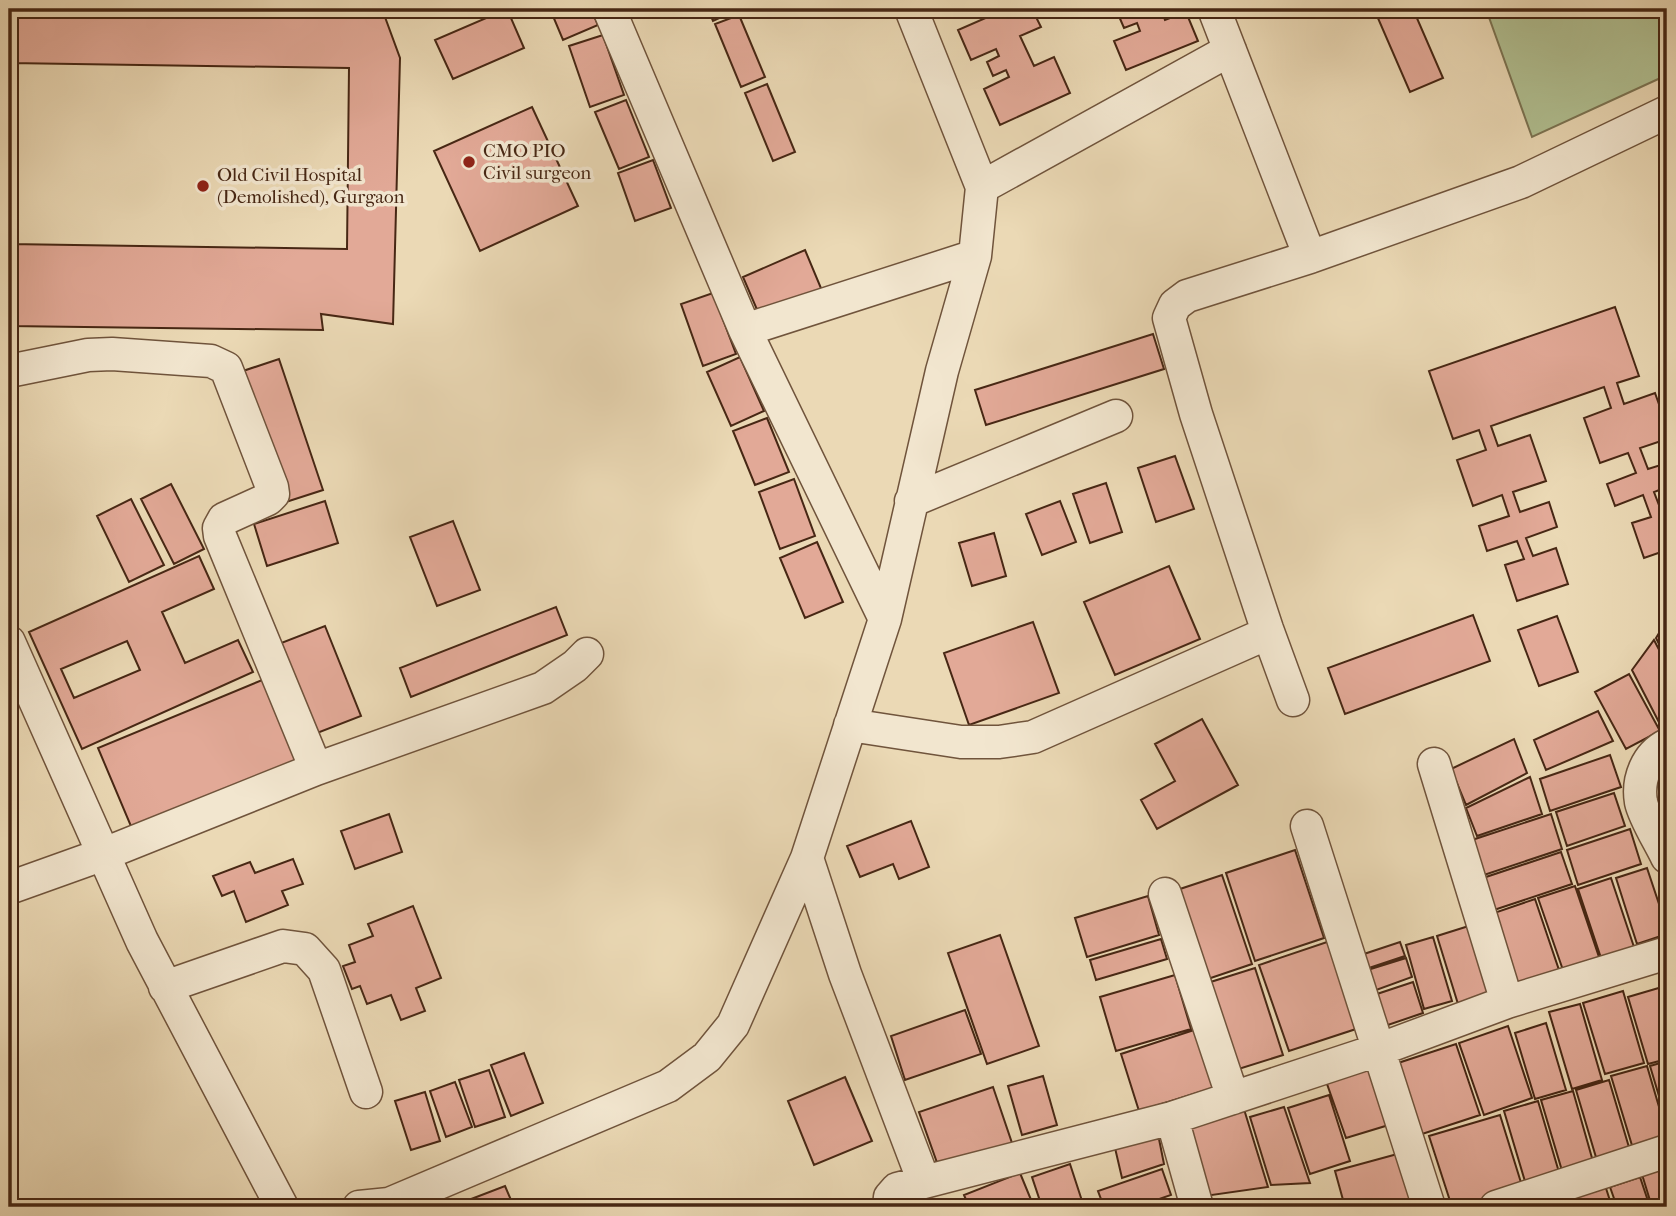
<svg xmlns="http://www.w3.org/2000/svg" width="1676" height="1216" viewBox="0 0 1676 1216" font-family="'IM FELL French Canon',serif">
<rect width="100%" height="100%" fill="#ebd9b5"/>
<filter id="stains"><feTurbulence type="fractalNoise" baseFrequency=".00286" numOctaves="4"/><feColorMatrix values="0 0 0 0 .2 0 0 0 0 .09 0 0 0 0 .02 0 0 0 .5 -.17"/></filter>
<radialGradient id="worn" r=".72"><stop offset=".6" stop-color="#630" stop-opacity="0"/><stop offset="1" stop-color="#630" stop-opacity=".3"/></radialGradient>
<path fill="#b1c092" stroke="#7c7453" stroke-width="2" d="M1486,9H1667V75L1532,137Z"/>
<path fill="#e2a997" stroke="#472714" stroke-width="2" fill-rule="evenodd" d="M9,9H382L400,58L393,324L321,314L323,330L9,326Z
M507,9L524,48L453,79L435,40Z
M550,9H591L598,25L563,40Z
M708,9H739L713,21Z
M1006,9H1032L1041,27L1020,36L1034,66L1054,57L1070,93L1000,125L984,89L1009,77L1006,70L993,76L987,62L999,56L996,49L971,60L958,30Z
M1131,9H1161L1165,20L1186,12L1198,41L1126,70L1114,41L1140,31L1137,23L1124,28L1118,14Z
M1374,9H1413L1443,78L1410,92Z
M739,15L765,77L741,87L715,24Z
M603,35L624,95L590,107L569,46Z
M9,63L349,68L347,249L9,244Z
M767,84L795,152L773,161L745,93Z
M626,100L649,157L619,169L595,112Z
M532,107L578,206L480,251L434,151Z
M653,160L671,208L635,221L618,173Z
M805,250L823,293L761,319L743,277Z
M713,293L736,354L703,366L681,304Z
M1615,307L1639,376L1617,383L1624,404L1655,393L1667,427V439L1640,448L1648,469L1667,463V487L1654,492L1662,513L1667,511V550L1644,558L1632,523L1651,517L1643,495L1615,506L1607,484L1636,473L1628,453L1600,463L1584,418L1611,408L1604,387L1491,426L1498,446L1530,435L1546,481L1513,492L1520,512L1549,502L1557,527L1526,538L1533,556L1556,548L1568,584L1517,601L1505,565L1524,559L1517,541L1487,551L1479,526L1509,516L1502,495L1473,506L1457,460L1486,450L1479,430L1453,439L1429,371Z
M1153,334L1164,369L986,425L975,390Z
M740,357L764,411L731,426L707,372Z
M279,359L323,490L286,502L243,371Z
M767,418L789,472L755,485L733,431Z
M1175,456L1194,509L1156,522L1138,468Z
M794,479L815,536L780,549L759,492Z
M1106,483L1122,532L1090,543L1073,494Z
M171,484L204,549L174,564L141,499Z
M131,499L164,565L129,582L97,516Z
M325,501L338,543L267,566L254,524Z
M1060,501L1076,542L1042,555L1026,514Z
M453,521L480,590L437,606L410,537Z
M994,533L1006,576L972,586L959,543Z
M817,542L843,602L805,618L780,558Z
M199,556L214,589L162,612L185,663L238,640L253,672L82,749L29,632ZM127,641L140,670L74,698L61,669Z
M1169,566L1200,639L1115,675L1084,602Z
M556,607L567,635L411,697L400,668Z
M1473,615L1490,661L1345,714L1328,668Z
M1557,616L1578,672L1539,686L1518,630Z
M1667,620V660L1656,638Z
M1033,622L1059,693L969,725L944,653Z
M325,626L361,716L312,735L276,645Z
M1654,640L1667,665V731L1664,732L1632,670Z
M1629,674L1660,731L1626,749L1595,692Z
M267,678L302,762L133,831L98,748Z
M1598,711L1613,741L1546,770L1534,740Z
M1202,719L1238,785L1157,829L1141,800L1175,781L1155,744Z
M1514,739L1527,773L1466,805L1451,769Z
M1610,755L1621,787L1550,811L1540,779Z
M1530,777L1542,814L1477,836L1466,808Z
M1614,793L1625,826L1567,846L1556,812Z
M389,814L402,852L355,869L341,831Z
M1551,814L1562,849L1484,875L1472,840Z
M911,821L929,867L899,879L893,864L860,877L847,846Z
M1630,829L1641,864L1578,885L1567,850Z
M1295,850L1324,938L1255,961L1226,873Z
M1561,852L1572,884L1494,910L1483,878Z
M293,859L303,884L282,891L288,905L246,922L234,891L222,896L213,876L250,862L255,873Z
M1647,868L1667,928V934L1637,944L1616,878Z
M1222,875L1252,964L1199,982L1168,893Z
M1611,878L1634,947L1601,958L1578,889Z
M1575,886L1600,960L1564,973L1538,898Z
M1148,896L1159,935L1087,957L1075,918Z
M1535,899L1560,973L1519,987L1494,913Z
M413,906L441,978L416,988L425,1011L401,1020L391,995L367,1004L360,986L352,989L343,966L355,962L349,945L373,936L368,924Z
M1475,924L1497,993L1458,1004L1437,936Z
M1000,935L1039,1046L987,1064L948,953Z
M1433,937L1452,1001L1424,1009L1406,945Z
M1161,939L1167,959L1096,980L1090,960Z
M1330,941L1359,1028L1289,1051L1259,965Z
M1400,942L1405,956L1360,971L1355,957Z
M1406,958L1412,977L1368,993L1361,972Z
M1255,968L1283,1055L1229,1072L1201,985Z
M1667,973V992L1662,975Z
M1175,975L1191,1029L1116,1051L1100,997Z
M1413,982L1423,1013L1382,1027L1371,996Z
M1662,987L1667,1004V1059L1648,1064L1628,997Z
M1623,991L1644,1063L1605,1074L1583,1003Z
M1580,1004L1602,1080L1572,1089L1549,1012Z
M965,1010L981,1054L905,1080L891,1036Z
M1546,1023L1566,1090L1535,1099L1515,1033Z
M1508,1026L1532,1098L1484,1115L1459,1043Z
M1194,1030L1213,1088L1139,1111L1121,1054Z
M1456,1044L1480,1115L1416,1136L1392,1065Z
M524,1053L543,1103L511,1116L491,1065Z
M1667,1061V1123L1650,1066Z
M1372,1065L1392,1124L1346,1138L1326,1081Z
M1647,1066L1667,1134V1142L1634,1152L1611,1076Z
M489,1070L505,1117L475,1127L459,1080Z
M1043,1076L1057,1125L1022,1135L1008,1086Z
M845,1077L872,1141L814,1165L788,1101Z
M1609,1080L1631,1154L1598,1164L1576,1090Z
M455,1082L472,1127L446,1137L430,1091Z
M993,1087L1013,1146L940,1171L919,1112Z
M1573,1091L1594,1165L1563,1174L1541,1100Z
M425,1092L440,1141L411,1150L395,1101Z
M1329,1095L1350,1161L1310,1174L1288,1108Z
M1538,1101L1561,1179L1527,1188L1504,1111Z
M1243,1106L1268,1187L1205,1196L1187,1123Z
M1284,1107L1310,1183L1271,1185L1250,1117Z
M1500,1115L1523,1189L1464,1207H1452L1429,1136Z
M1158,1134L1164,1164L1122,1178L1115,1148Z
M1401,1153L1416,1207H1345L1335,1171Z
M1667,1159V1207H1652L1640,1168Z
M1070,1164L1084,1207H1042L1032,1177Z
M1162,1169L1171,1195L1136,1207H1104L1098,1191Z
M1020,1173L1034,1207H969L964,1195Z
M1640,1177L1650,1207H1617L1610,1187Z
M1604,1182L1612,1207H1574L1569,1192Z
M505,1186L514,1207H454L453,1206Z
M1568,1200L1570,1207H1545Z"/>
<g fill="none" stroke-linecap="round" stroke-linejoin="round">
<g stroke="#70543c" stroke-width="35">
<path id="minor" d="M609,9L745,330L885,619
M1214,9L1310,257
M982,187L1230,50
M745,330L975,256
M9,371L88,355L112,354L211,361L226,368L272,487L273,494L268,499L224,519L219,528L220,536L316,769
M911,501L1116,416
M9,642L142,941L282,1207
M1293,700L1267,629L1196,414L1169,318L1175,305L1187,296L1310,257L1521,182L1667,112
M850,725L961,742H999L1033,737L1268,633
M1667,745C1647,755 1637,779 1641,802C1644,817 1660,842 1667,857
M1434,764L1507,1002
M1307,826L1429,1207
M807,858L845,974L924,1182
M9,888L104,854L316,769L543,688L575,666L587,654
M1165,894L1233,1098
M165,987L283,946L305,949L324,970L366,1092
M1172,1118L1197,1207
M359,1207L389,1204L668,1086L707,1057L733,1025L807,858L885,619L942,371L975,256L982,187L911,9
M889,1207L890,1197L897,1189L1172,1118L1378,1050L1507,1002L1667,953
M1496,1207L1667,1151"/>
</g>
<use href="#minor" stroke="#f2e6cf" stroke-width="32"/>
</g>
<g fill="#8f2418" stroke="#f2e6cf" stroke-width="2.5">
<circle cx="469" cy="162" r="7"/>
<circle cx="203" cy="186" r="7"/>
</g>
<g text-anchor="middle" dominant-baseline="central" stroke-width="7" stroke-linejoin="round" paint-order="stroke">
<g font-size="19" fill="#472714" stroke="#f2e6cf" text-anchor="start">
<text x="483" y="151">CMO PIO<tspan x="483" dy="22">Civil surgeon</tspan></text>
<text x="217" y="175">Old Civil Hospital<tspan x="217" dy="22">(Demolished), Gurgaon</tspan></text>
</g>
</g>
<rect width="1676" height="1216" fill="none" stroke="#ebd9b5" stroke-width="35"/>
<rect x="10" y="10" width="1655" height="1195" fill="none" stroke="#472714" stroke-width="3.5"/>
<rect x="18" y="18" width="1641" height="1181" fill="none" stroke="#472714" stroke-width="2"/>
<rect width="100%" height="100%" filter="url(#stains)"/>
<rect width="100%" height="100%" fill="url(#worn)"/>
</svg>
